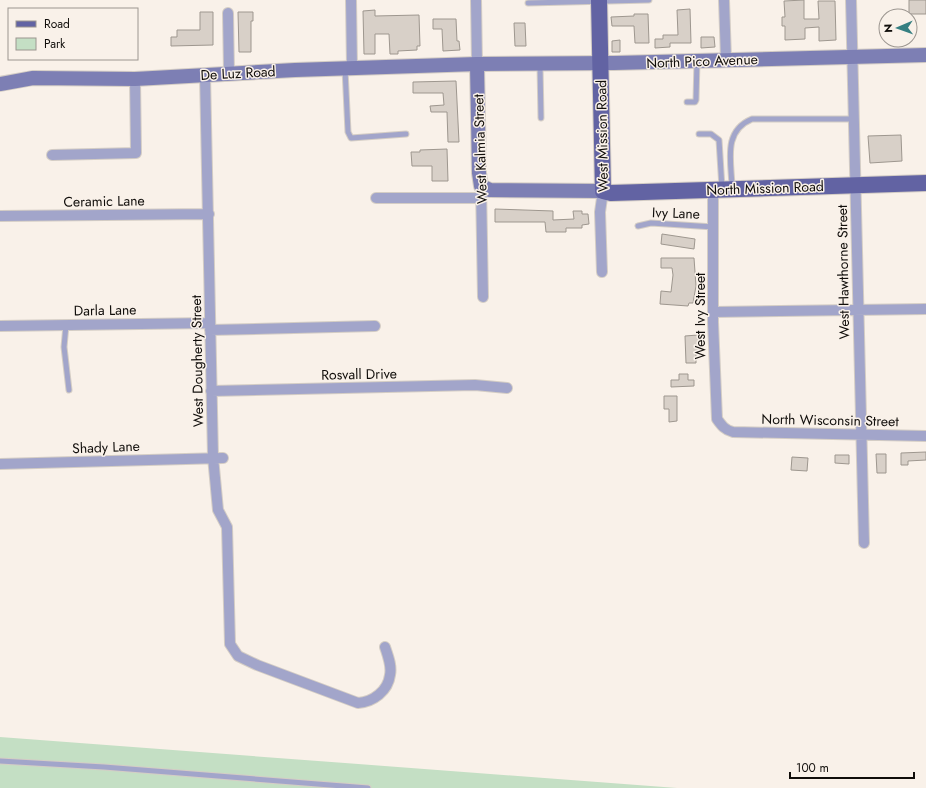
<svg xmlns="http://www.w3.org/2000/svg" width="926" height="788" viewBox="0 0 926 788" font-family="Jost,sans-serif">
<rect width="100%" height="100%" fill="#f9f1e9"/>
<path fill="#c4dfc4" d="M0,737L677,788H0Z"/>
<path fill="#d8d0c8" stroke="#9e978f" d="M804,0V19H819L818,1H835L836,40L819,41V27L805,28V39L785,40V26H782V17H785L784,1Z
M909,0H926V14H909Z
M690,9L691,43H670V47L655,48V39H663V35H678L677,10Z
M375,10V16L419,15L420,46H417V50L398,51V54H390L389,34H375V54H364L363,11Z
M200,12H213V45L171,46V37H177V30H200Z
M238,12H253V21H251V52H239Z
M634,14H648L649,43H635L634,26H612L611,17L634,16Z
M433,19H456L457,41H459L460,50L443,51L442,29H433Z
M514,23H525L526,46H515Z
M701,37H714L715,47L701,48Z
M620,40V52H612V41Z
M456,81L459,142H448L447,112H431L430,106L444,105L443,93H413V82Z
M901,135L902,161L870,163L868,136Z
M447,149L448,181H432V166H412L411,152H420V150Z
M495,209L553,211V220L574,219L573,211H582V214H588L589,224L582,225V228H566V232H546L545,222H495Z
M662,234L695,239L694,249L661,244Z
M661,258H694L696,286L693,303H689L688,306L660,304L661,291L671,292L673,275L672,268H661Z
M698,335L699,354H696V363H686L685,336Z
M679,374H688V380H694V386L671,387V380H679Z
M664,396H677V421L669,422V409H664Z
M926,452V460L908,461V465H901V453Z
M876,454H886V473H877Z
M835,455H849V464L835,463Z
M792,457L808,458L807,471L791,470Z"/>
<g fill="none" stroke-linecap="round" stroke-linejoin="round">
<g stroke="#d4cdc5" stroke-width="7">
<path id="lane" d="M528,3L649,0
M540,66L541,118
M345,69L348,132L351,138L406,134
M687,102H695L696,100L697,61
M699,134H711L719,140L722,188
M732,186C731,160 723,131 752,119H854
M638,226L651,223L714,227
M66,325L64,347L69,390
M0,761L104,767L368,788"/>
</g>
<g stroke="#d4cdc5" stroke-width="12">
<path id="street" d="M351,0L352,68
M476,0L477,64
M724,0L726,59
M851,0L864,543
M228,13L229,73
M205,75L213,457L218,510L227,527L230,644L238,656L257,665L358,703C373,702 388,691 390,675C392,666 388,656 385,647
M52,155L136,153L135,79
M481,186L483,297
M713,190V322L717,419C722,426 725,430 733,432L926,436
M376,198H481
M0,216L209,214
M602,272L600,212L603,191
M713,312L926,309
M0,326L210,323
M210,330L375,326
M211,391L475,385L507,388
M0,464L223,458"/>
</g>
<g stroke="#d4cdc5" stroke-width="16">
<path id="secondary" d="M477,64L479,173L481,186L490,190L603,191
M0,84L33,78L135,79L295,70L477,64L614,63L926,55"/>
</g>
<g stroke="#d4cdc5" stroke-width="18">
<path id="primary" d="M599,0L603,191L611,193L926,183"/>
</g>
<use href="#lane" stroke="#a2a5ca" stroke-width="5"/>
<use href="#street" stroke="#a2a5ca" stroke-width="10"/>
<use href="#secondary" stroke="#7d7fb4" stroke-width="14"/>
<use href="#primary" stroke="#6263a3" stroke-width="16"/>
</g>
<g text-anchor="middle" dominant-baseline="central" stroke-width="3" stroke-linejoin="round" paint-order="stroke">
<g font-size="14" fill="#100d0a" stroke="#f9f1e9">
<text transform="translate(702 61) rotate(-2)">North Pico Avenue</text>
<text transform="translate(238 73) rotate(-3)">De Luz Road</text>
<text transform="translate(602 136) rotate(-91)">West Mission Road</text>
<text transform="translate(480 149) rotate(-92)">West Kalmia Street</text>
<text transform="translate(765 188) rotate(-2)">North Mission Road</text>
<text transform="translate(104 201) rotate(-1)">Ceramic Lane</text>
<text transform="translate(676 213) rotate(2)">Ivy Lane</text>
<text transform="translate(843 272) rotate(-91)">West Hawthorne Street</text>
<text transform="translate(105 310) rotate(-1)">Darla Lane</text>
<text transform="translate(700 316) rotate(-90)">West Ivy Street</text>
<text transform="translate(197 361) rotate(-91)">West Dougherty Street</text>
<text transform="translate(359 374) rotate(-1)">Rosvall Drive</text>
<text transform="translate(830 420) rotate(1)">North Wisconsin Street</text>
<text transform="translate(106 447) rotate(-2)">Shady Lane</text>
</g>
</g>
<rect x="8" y="8" width="130" height="52" fill="#f9f1e9" stroke="#9c9690"/>
<rect x="16" y="21" width="20" height="6" fill="#6263a3" stroke="#9c9690"/>
<text x="44" y="28" font-size="12" fill="#100d0a">Road</text>
<rect x="16" y="38" width="20" height="12" fill="#c4dfc4" stroke="#9c9690"/>
<text x="44" y="48" font-size="12" fill="#100d0a">Park</text>
<g transform="translate(898 28) rotate(268)"><circle r="19" fill="#f9f1e9" stroke="#9c9690"/>
<path d="M0-3L7 15L0 10L-7 15Z" fill="#367f81"/>
<text y="-6" font-size="11" font-weight="bold" text-anchor="middle" fill="#100d0a">N</text>
</g>
<path d="M790 772v6h124v-6" fill="none" stroke="#100d0a" stroke-width="2"/>
<text x="796" y="772" font-size="12" fill="#100d0a" stroke="#f9f1e9" stroke-width="3" paint-order="stroke">100 m</text>
</svg>
